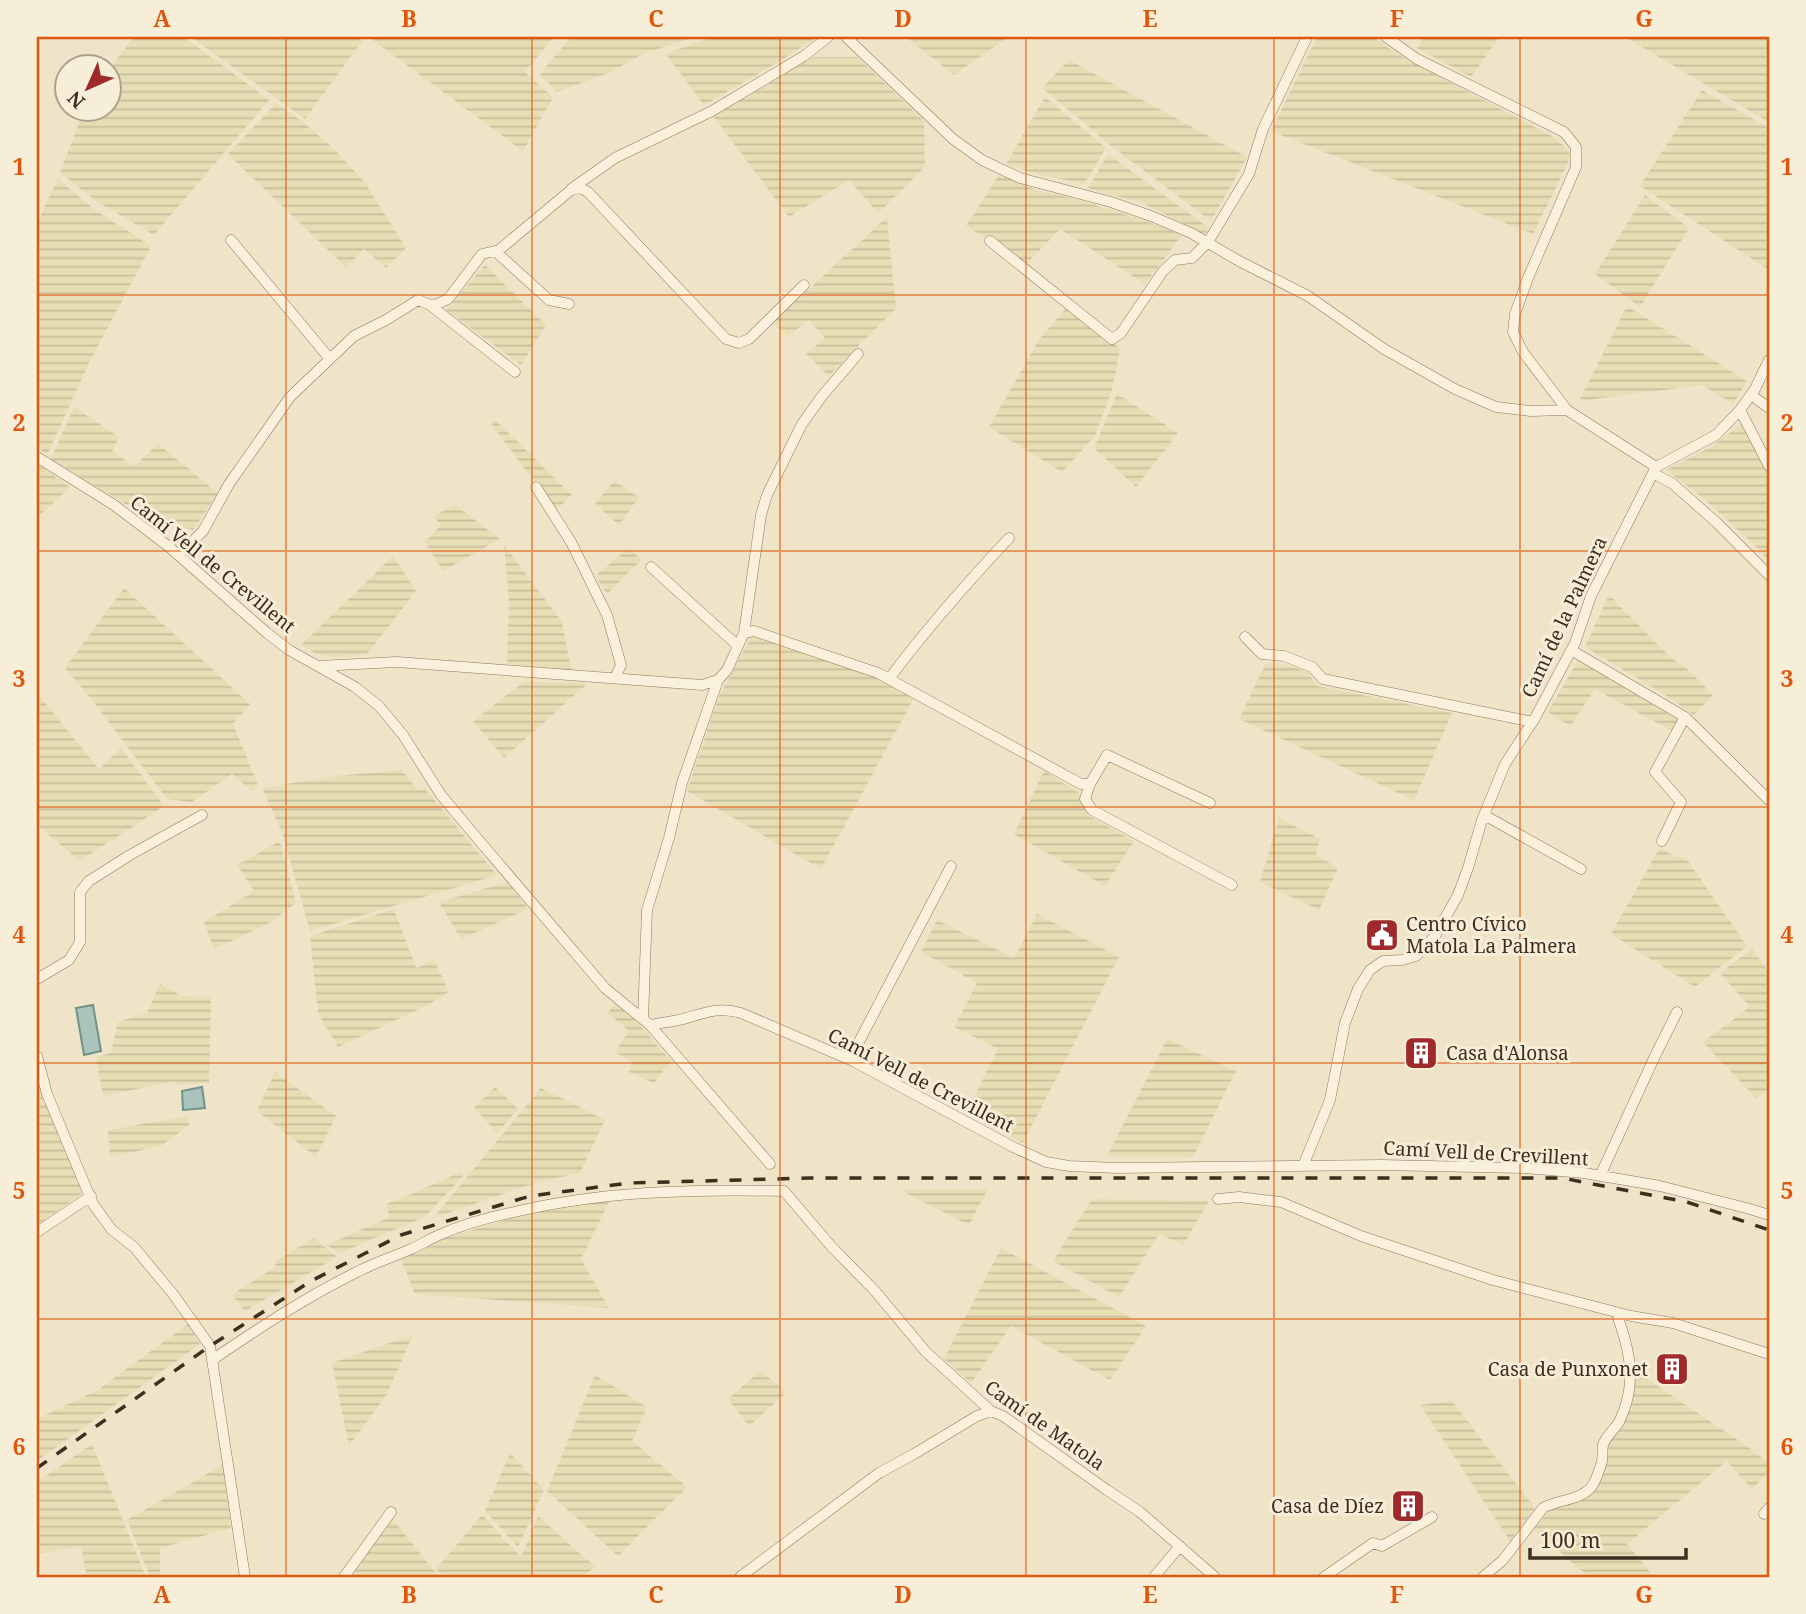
<svg xmlns="http://www.w3.org/2000/svg" width="1806" height="1614" viewBox="0 0 1806 1614" font-family="'Noto Serif',serif">
<defs>
<pattern id="farmland-rules" width="6" height="5" patternUnits="userSpaceOnUse" patternTransform="scale(1.75)"><rect width="6" height="5" fill="#e6deb5"/><path d="M0 2.5h6" fill="none" stroke="#c6bf9b"/></pattern>
</defs>
<rect width="100%" height="100%" fill="#f0e4c8"/>
<path fill="url(#farmland-rules)" d="M134,37H184L269,100L154,235L99,203L60,173L84,109L108,108L109,69Z
M191,37H357L362,41L305,119Z
M369,37H554L525,72L553,97L523,151Z
M571,37H695L645,53L608,73L557,92L540,74Z
M712,37H816L782,60L704,105L666,54Z
M906,37H1008L954,75Z
M1317,37H1372L1404,58L1552,136L1569,151V161L1533,234L1271,131Z
M1424,37H1499L1471,77L1417,48Z
M1625,37H1769V122Z
M814,57H857L924,121L925,167L878,213L849,180L789,217L713,116Z
M1069,60L1247,157L1211,221L1114,148L1042,88Z
M1702,90L1769,128V270L1640,186Z
M1045,97L1106,148L1084,184L1033,173L1006,164Z
M276,103L303,122L334,149L366,184L406,248L386,268L364,249L346,267L228,154Z
M1108,154L1209,228L1205,234L1142,203L1088,188Z
M999,175L1036,190L1080,200L1145,221L1182,235L1145,284L1060,229L1027,263L966,226Z
M58,179L95,210L151,246L89,363L47,455L37,447V223Z
M1645,195L1689,228L1640,307L1595,274Z
M887,217L896,308L829,376L806,354L825,338L808,320L789,336L772,323Z
M485,265L546,325L521,365L446,310Z
M1627,306L1747,381L1733,404L1702,385L1579,401Z
M1066,308L1120,348L1112,390L1095,436L1062,472L989,427L1039,340Z
M1117,394L1178,433L1136,487L1094,448Z
M74,407L119,437L112,451L134,466L158,444L218,493L193,530L147,517L51,459Z
M494,419L572,495L556,510L492,425Z
M1742,424L1769,475V562L1761,551L1702,497L1666,470L1709,448Z
M37,464L70,487L37,518Z
M614,481L639,497L619,525L595,504Z
M455,505L500,539L443,571L425,542L441,525L433,516Z
M504,545L562,622L571,670L507,664L509,603Z
M629,548L641,560L607,594L595,576Z
M393,556L416,591L367,654L332,657L315,653L301,645Z
M124,588L250,704L233,724L258,785L252,791L232,774L192,802L167,799L92,700L65,668Z
M1609,595L1668,655L1687,669L1713,695L1694,715L1667,696L1585,647Z
M752,636L874,676L914,698L821,869L687,791L719,696Z
M1578,660L1678,720L1672,731L1595,689L1570,726L1548,712Z
M1266,663L1286,665L1308,672L1317,686L1452,713L1414,800L1239,719Z
M524,682L588,683L504,758L473,721Z
M38,694L99,769L121,748L164,806L80,861L37,825V696Z
M401,770L418,790L425,789L497,875L310,931L282,832L262,788L336,776Z
M1044,771L1079,793L1087,815L1134,841L1105,886L1014,834Z
M1279,818L1320,839L1316,855L1338,868L1319,910L1260,882Z
M280,841L296,903L269,923L214,949L204,922L254,891L237,865Z
M1659,849L1688,861L1747,946L1695,987L1611,934Z
M508,882L528,909L461,939L439,902Z
M394,909L416,968L434,960L449,992L426,1006L338,1047L318,1013L310,936Z
M1037,914L1119,957L1023,1143L966,1112L998,1049L954,1027L977,983L921,952L937,920L1014,958Z
M1752,949L1769,972V1088L1756,1098L1703,1042L1750,1007L1720,973Z
M160,984L182,996L211,997L209,1083L177,1085L175,1081L103,1096L96,1057L111,1053L118,1022L147,1013Z
M615,1003L637,1022L671,1061L654,1083L629,1072L632,1062L615,1052L629,1031L608,1013Z
M1167,1039L1236,1071L1193,1157L1107,1156Z
M275,1072L336,1116L316,1157L257,1111Z
M495,1087L518,1109L497,1133L474,1108Z
M541,1088L605,1120L580,1173L538,1182L433,1218Z
M41,1089L84,1192L37,1225V1091Z
M188,1116L189,1125L161,1146L110,1157L108,1130Z
M461,1172L464,1175L426,1216L340,1253L326,1245L390,1217L386,1204L398,1200Z
M988,1189L969,1225L900,1190Z
M1092,1199L1209,1201L1183,1245L1159,1234L1119,1297L1053,1261Z
M610,1200L581,1259L609,1308L415,1294L401,1259L435,1241L509,1219L563,1204Z
M314,1238L337,1257L245,1311L232,1295L275,1267L277,1260Z
M1001,1248L1146,1326L1110,1380L1011,1326L971,1383L944,1359Z
M188,1324L200,1344L37,1461V1419L98,1390Z
M413,1335L387,1394L349,1446L332,1363Z
M1634,1370L1754,1451L1769,1464V1472L1752,1489L1727,1461L1627,1544L1654,1577H1589L1533,1529L1556,1504L1580,1502L1596,1489L1604,1471L1609,1443L1618,1433L1630,1408Z
M760,1371L787,1392L749,1426L728,1399Z
M595,1375L647,1407L632,1441L687,1487L618,1556L547,1491Z
M1452,1401L1535,1508L1510,1541L1420,1405Z
M92,1444L146,1577H87L81,1546L41,1553L37,1530V1482Z
M510,1453L544,1490L518,1547L485,1511Z
M223,1465L231,1528L160,1548V1577H150L127,1520Z
M482,1515L521,1557L538,1516L595,1567L582,1577H444L436,1569Z
M391,1517L439,1577H351Z"/>
<path fill="#a9c4bc" stroke="#6f938a" stroke-width="2" d="M93,1005L101,1051L84,1055L76,1008Z
M202,1087L205,1108L183,1110L182,1091Z"/>
<g fill="none" stroke-linecap="round" stroke-linejoin="round">
<g stroke="#8d765c" stroke-width="11">
<path id="street" d="M846,37L953,139L982,160L1020,178L1111,202L1151,216L1191,233L1239,261L1308,296L1384,349L1455,389L1496,407L1530,411L1567,410L1656,467
M1386,37L1417,59L1564,132L1576,147V167L1528,278L1515,314L1513,332L1523,352L1567,410
M571,189L615,158L712,111L804,56L828,37
M231,240L330,359
M990,241L1112,339L1121,333L1163,271L1175,260L1192,258L1208,242L1249,174L1263,129L1307,37
M495,251L549,300L569,304
M430,305L515,372
M1751,395L1769,408
M1740,410L1769,466
M37,457L114,505L168,546L267,633L289,650L355,687L379,706L403,735L441,795L477,838L605,988L650,1025C659,1023 669,1022 679,1020C703,1014 716,1006 741,1013L853,1061L1013,1147L1046,1162L1069,1166L1117,1168L1381,1165L1523,1168L1584,1173L1660,1186L1750,1209L1769,1215
M1653,473L1673,484L1716,522L1769,575
M536,487L571,542L607,615L621,665L615,678
M179,555L203,531L229,484L290,397L354,336L386,320L418,300L433,306L448,299L482,254L499,250L571,190L580,188L588,192L726,339L739,343L749,339L804,285
M651,567L738,646
M744,633L761,515L767,495L802,424L822,396L858,354
M1245,637L1262,654L1284,656L1312,667L1323,679L1533,722
M1571,650L1685,717L1769,800
M318,666L397,662L702,685L718,680L727,670L744,633L754,631L878,673L1081,784H1090L1107,755L1210,803
M889,679C926,629 967,583 1009,538
M1090,784L1085,799L1092,810L1232,885
M1484,815L1581,869
M1662,841L1681,802L1655,772L1685,717
M37,979L69,960L80,942V892L89,881L130,855L202,815
M643,1019L647,910L669,838L682,783L718,680
M650,1025L770,1164
M37,1056L47,1094L93,1204L112,1230L134,1247L173,1294L210,1346L245,1577
M850,1059L951,866
M1303,1166L1330,1100L1345,1023L1358,989L1370,970L1383,961L1402,960L1416,956L1435,936L1458,895L1468,868L1482,820L1505,764L1535,718L1575,643L1591,596L1656,467L1716,435L1740,410L1755,389L1769,360
M1600,1176L1655,1056L1677,1012
M1218,1199L1239,1197L1281,1202L1361,1236L1493,1280L1631,1316L1673,1323L1769,1354
M37,1232L91,1196
M212,1360C259,1328 306,1297 357,1272C374,1263 393,1257 411,1249C420,1245 430,1239 439,1235C462,1225 486,1218 510,1213C600,1191 692,1189 784,1191L831,1246L875,1291L926,1352L991,1411L1003,1416L1107,1490L1140,1512L1215,1577
M1764,1514L1769,1508
M344,1577L391,1512
M740,1577L879,1473L914,1454L977,1416L991,1411
M1154,1577L1180,1546
M1324,1577L1373,1543L1382,1546L1432,1517
M1483,1577L1503,1560L1543,1508C1558,1499 1581,1501 1592,1486C1596,1480 1600,1468 1602,1461C1603,1456 1602,1450 1603,1445C1606,1436 1614,1430 1619,1422C1638,1384 1630,1350 1616,1312"/>
</g>
<use href="#street" stroke="#faf1dc" stroke-width="10"/>
<path stroke="#3d2e20" stroke-width="3.5" stroke-dasharray="12 12" stroke-linecap="butt" d="M37,1468L210,1346L311,1281L401,1235L530,1196L629,1183L810,1178H1562L1687,1202L1769,1230"/>
</g>
<path fill="none" stroke="#df570d" stroke-width="2" stroke-opacity="0.55" d="M286,37V1577M532,37V1577M780,37V1577M1026,37V1577M1274,37V1577M1520,37V1577M37,295H1769M37,551H1769M37,807H1769M37,1063H1769M37,1319H1769"/>
<defs>
<g id="civic-square" transform="scale(1.75)"><rect x="-9" y="-9" width="18" height="18" rx="4" fill="#9e2a2b" stroke="#f7eed8"/><path d="M-.6-6.5H3V-4.5H.6V-3L4-1V1h2V6H-6V1h2V-1L-.6-3ZM-1.2 2.5V6h2.4V2.5Z" fill="#fff"/></g>
<g id="building-square" transform="scale(1.75)"><rect x="-9" y="-9" width="18" height="18" rx="4" fill="#9e2a2b" stroke="#f7eed8"/><path d="M-4-6H4V6H1V3H-1V6H-4ZM-2.5-4.3h1.7v1.8h-1.7ZM.8-4.3h1.7v1.8H.8ZM-2.5-1h1.7V.8h-1.7ZM.8-1h1.7V.8H.8Z" fill="#fff"/></g>
</defs>
<g fill-rule="evenodd">
<use href="#civic-square" x="1382" y="935"/>
<use href="#building-square" x="1421" y="1053"/>
<use href="#building-square" x="1672" y="1369"/>
<use href="#building-square" x="1408" y="1506"/>
</g>
<g text-anchor="middle" dominant-baseline="central" stroke-width="6" stroke-linejoin="round" paint-order="stroke">
<g font-size="19" fill="#3d2e20" stroke="#f7eed8">
<text transform="translate(213 564) rotate(39)">Camí Vell de Crevillent</text>
<text transform="translate(1564 617) rotate(-65)">Camí de la Palmera</text>
<text transform="translate(921 1080) rotate(27)">Camí Vell de Crevillent</text>
<text transform="translate(1486 1153) rotate(3)">Camí Vell de Crevillent</text>
<text transform="translate(1045 1425) rotate(35)">Camí de Matola</text>
</g>
<g font-size="19" fill="#3d2e20" stroke="#f7eed8" text-anchor="start">
<text x="1406" y="924">Centro Cívico<tspan x="1406" dy="22">Matola La Palmera</tspan></text>
<text x="1446" y="1053">Casa d'Alonsa</text>
<text x="1648" y="1369" text-anchor="end">Casa de Punxonet</text>
<text x="1384" y="1506" text-anchor="end">Casa de Díez</text>
</g>
</g>
<rect width="1806" height="1614" fill="none" stroke="#f7eed8" stroke-width="77"/>
<g transform="translate(88 88) rotate(225)"><circle r="33" fill="#f7eed8" stroke="#ada18e" stroke-width="2"/>
<path d="M0-5L12 26L0 18L-12 26Z" fill="#9e2a2b"/>
<text y="-10" font-size="19" font-weight="bold" text-anchor="middle" fill="#3d2e20">N</text>
</g>
<path d="M1530 1548v10h156v-10" fill="none" stroke="#3d2e20" stroke-width="3.5"/>
<text x="1540" y="1548" font-size="21" fill="#3d2e20" stroke="#f7eed8" stroke-width="5" paint-order="stroke">100 m</text>
<rect x="38" y="38" width="1730" height="1538" fill="none" stroke="#df570d" stroke-width="2.5"/>
<g font-size="23" text-anchor="middle" font-weight="bold" fill="#df570d">
<text x="162" y="27">A</text>
<text x="409" y="27">B</text>
<text x="656" y="27">C</text>
<text x="903" y="27">D</text>
<text x="1150" y="27">E</text>
<text x="1397" y="27">F</text>
<text x="1644" y="27">G</text>
<text x="19" y="175">1</text>
<text x="1787" y="175">1</text>
<text x="19" y="431">2</text>
<text x="1787" y="431">2</text>
<text x="19" y="687">3</text>
<text x="1787" y="687">3</text>
<text x="19" y="943">4</text>
<text x="1787" y="943">4</text>
<text x="19" y="1199">5</text>
<text x="1787" y="1199">5</text>
<text x="19" y="1455">6</text>
<text x="1787" y="1455">6</text>
<text x="162" y="1603">A</text>
<text x="409" y="1603">B</text>
<text x="656" y="1603">C</text>
<text x="903" y="1603">D</text>
<text x="1150" y="1603">E</text>
<text x="1397" y="1603">F</text>
<text x="1644" y="1603">G</text>
</g>
</svg>
